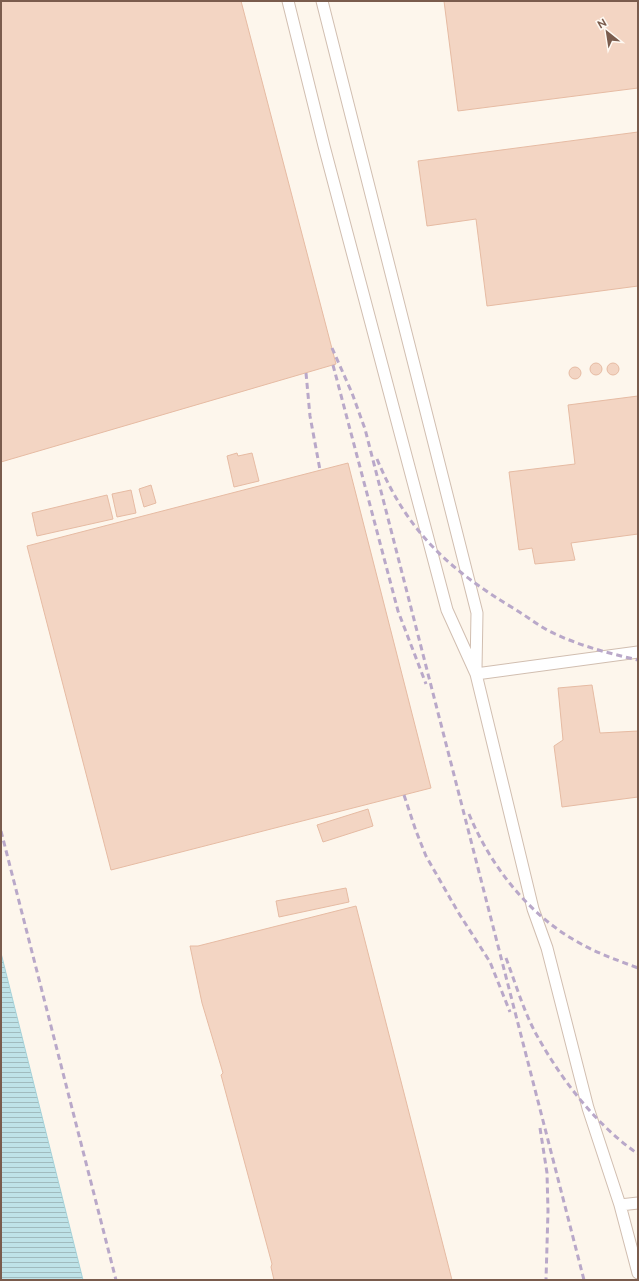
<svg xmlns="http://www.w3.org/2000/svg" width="639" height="1281" viewBox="0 0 639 1281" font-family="Raleway,sans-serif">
<defs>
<pattern id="water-rules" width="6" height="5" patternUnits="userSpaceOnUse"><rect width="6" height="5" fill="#bfe3e8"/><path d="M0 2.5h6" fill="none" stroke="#a0bbbe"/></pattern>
</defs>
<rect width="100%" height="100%" fill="#fdf6ec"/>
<path fill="url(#water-rules)" stroke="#a5d3da" d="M1,953L83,1280H1Z"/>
<path fill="#f3d5c3" stroke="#e6bba3" d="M1,1H241L336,364L1,462Z
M444,1H638V88L458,111Z
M638,132V286L487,306L476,219L427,226L418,161Z
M607 369a6 6 0 1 1 12 0a6 6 0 1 1-12 0Z
M590 369a6 6 0 1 1 12 0a6 6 0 1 1-12 0Z
M569 373a6 6 0 1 1 12 0a6 6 0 1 1-12 0Z
M638,396V534L571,543L575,560L535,564L532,548L519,550L509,472L575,464L568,405Z
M237,453L238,456L252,453L259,481L234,487L227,456Z
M348,463L431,788L111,870L27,546Z
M151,485L156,503L144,507L139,489Z
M131,490L136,513L117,517L112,494Z
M107,495L113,519L37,536L32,513Z
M592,685L600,733L638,731V797L562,807L554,746L563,740L558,688Z
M368,809L373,826L323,842L317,825Z
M346,888L349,902L279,917L276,901Z
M356,906L452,1280H274L271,1267L272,1264L221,1075L223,1073L202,1003L190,946H198Z"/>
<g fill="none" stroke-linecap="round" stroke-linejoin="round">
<g stroke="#d1beb0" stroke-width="13">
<path id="service" d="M288,1L324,146L447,610L476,674L533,909L547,948L588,1108L620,1205L638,1273
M322,1L477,613L476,669
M476,674L638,652
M620,1205L638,1203"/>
</g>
<use href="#service" stroke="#fff" stroke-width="11"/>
<path stroke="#b9a8c9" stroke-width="3" stroke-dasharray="6 4" stroke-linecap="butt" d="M332,348L352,393L365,429L584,1280
M333,365L398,611L426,684
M306,373L310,416L320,470
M377,459C407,531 447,568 513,608C525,615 536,624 549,631C577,645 607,653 638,660
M404,795L416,831L426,856L458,912L490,962L510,1012
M469,814C490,865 528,914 576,941C596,953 617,960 638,968
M1,831L116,1280
M506,958C515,982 523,1009 535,1032C560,1078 595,1124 638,1154
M540,1128L547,1173L548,1211L546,1280"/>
</g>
<rect width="639" height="1281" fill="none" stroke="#7a5c4d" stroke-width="4"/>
<g transform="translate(607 32) rotate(330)" stroke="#fffaf3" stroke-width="3" paint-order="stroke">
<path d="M0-3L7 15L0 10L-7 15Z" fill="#7a5c4d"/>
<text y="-6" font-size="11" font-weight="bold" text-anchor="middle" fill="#7a5c4d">N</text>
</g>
</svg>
